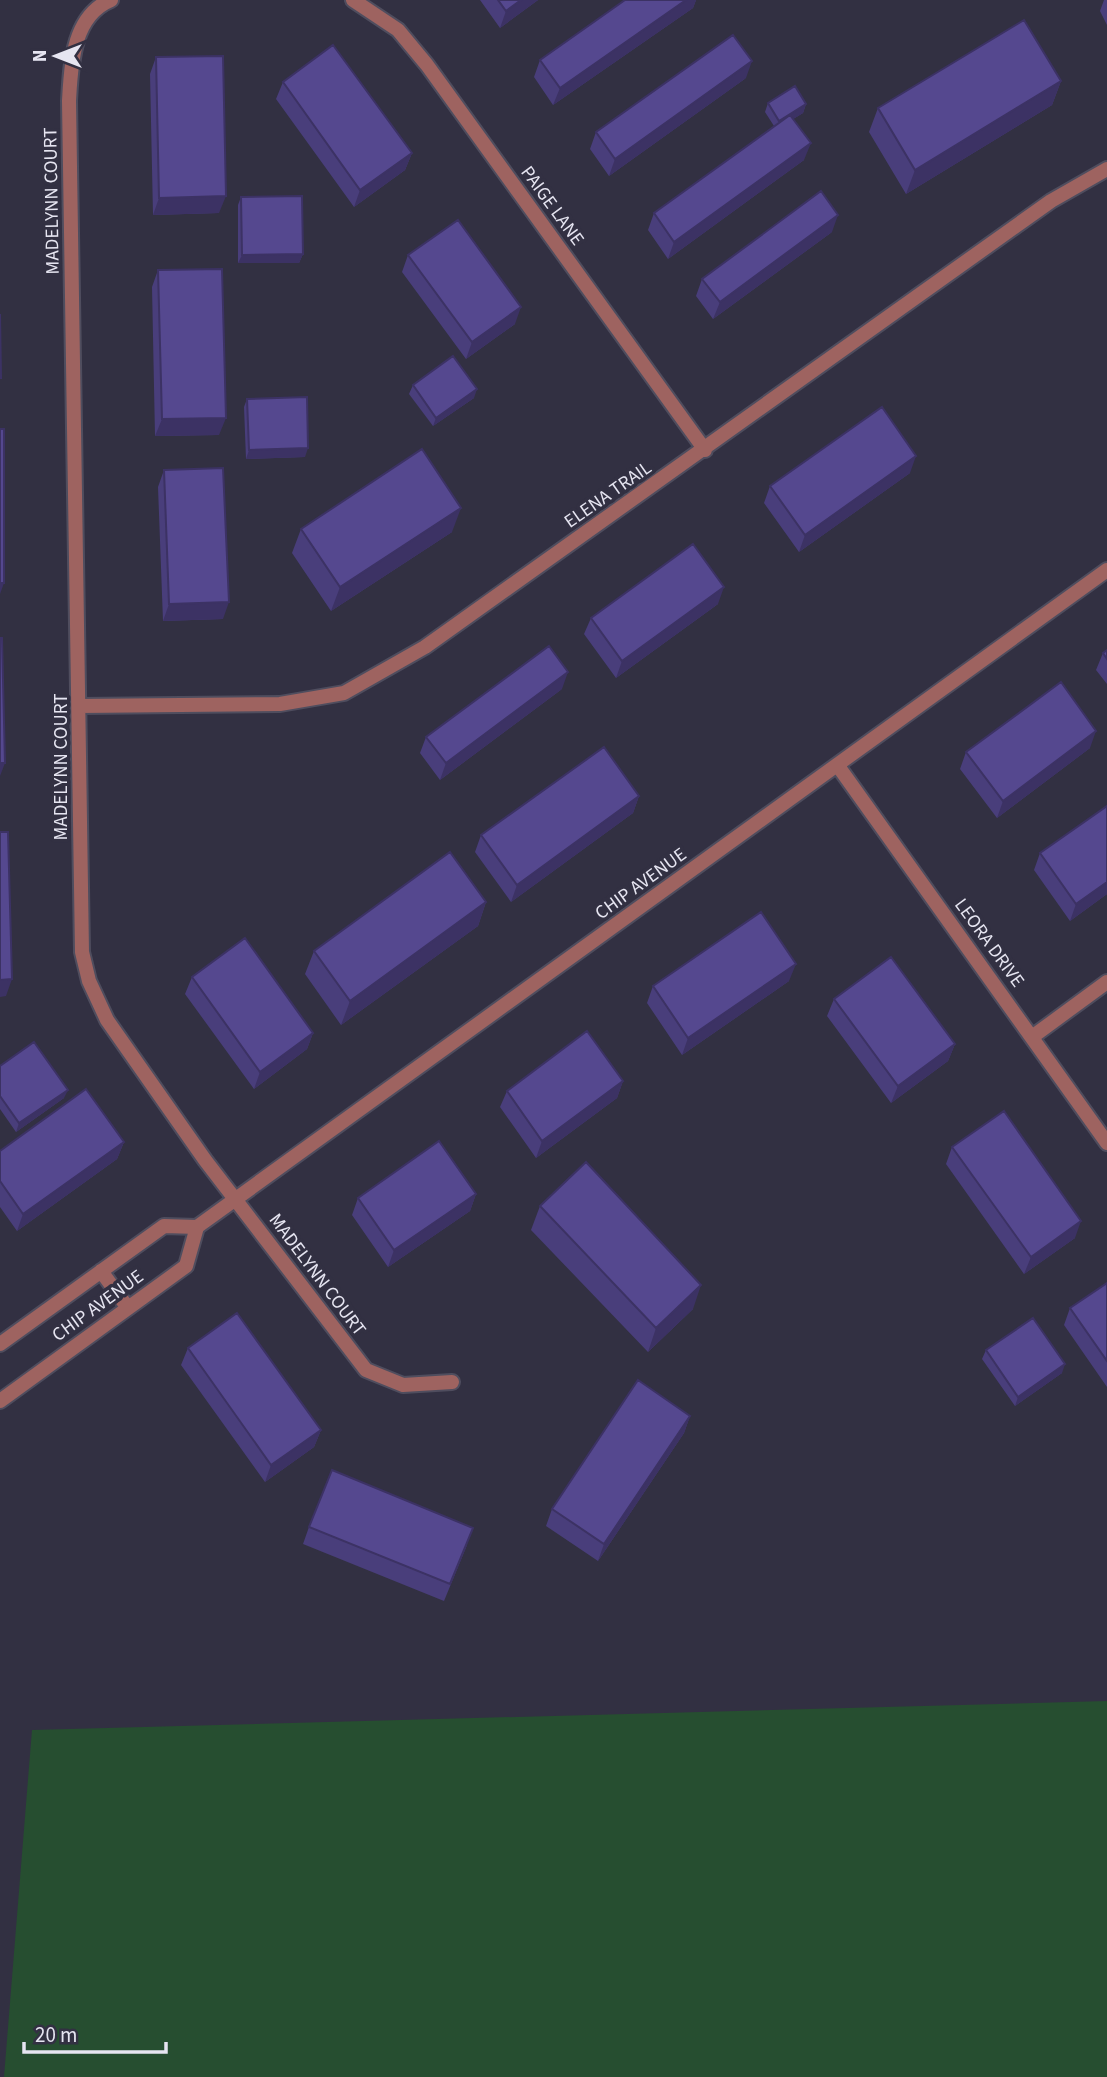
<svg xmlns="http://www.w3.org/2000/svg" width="1107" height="2077" viewBox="0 0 1107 2077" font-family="'Source Sans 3',sans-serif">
<rect width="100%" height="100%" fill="#323042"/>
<path fill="#264e30" d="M1107,1701V2077H4L32,1730Z"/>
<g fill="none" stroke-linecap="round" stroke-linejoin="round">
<g stroke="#4f4d5e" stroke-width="18">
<path id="minor" d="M111,0C72,16 71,66 69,101L82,952L89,981L107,1020L205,1160L366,1370L403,1385L452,1382
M353,0L398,30L427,65L705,450
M80,706L280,704L344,693L425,647L1051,201L1107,169
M838,766L1107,1143
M1032,1037L1107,982
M101,1271L128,1308
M0,1344L164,1226L197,1227L201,1224L1107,570
M0,1401L186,1266L197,1227"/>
</g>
<use href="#minor" stroke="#9e6360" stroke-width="14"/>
</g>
<path fill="#493e7b" d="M480,0H538L500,28Z
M625,0H696L693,8L553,105L534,77L540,60Z
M1104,0H1107V25L1100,11Z
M156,57L219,213L153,215L150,74Z
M746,78L609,176L590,149L596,132Z
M1061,81L1052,105L906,194L869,132L878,108Z
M283,82L412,153L405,170L354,207L276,99Z
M768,103L806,104L803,113L793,119L804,160L668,259L648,230L654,213L774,126L765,112Z
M241,197L303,254L299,263H238V205Z
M832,232L713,319L696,296L702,279Z
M408,255L515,324L466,359L402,272Z
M158,270L219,435L155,436L152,287Z
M413,385L474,398L433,426L409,394Z
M247,399L305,457L246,459L244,407Z
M164,470L223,619L163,621L158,487Z
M910,473L799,552L764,503L770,486Z
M301,529L452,532L331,611L292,553Z
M718,604L616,678L584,634L591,618Z
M1107,650V684L1096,670L1103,653Z
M562,689L440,780L420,753L426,737Z
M1090,748L997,818L960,769L966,752Z
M639,796L633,813L511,902L475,852L481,835Z
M1040,853L1107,894L1070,921L1034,870Z
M486,902L478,926L341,1025L305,974L314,951Z
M192,977L313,1033L307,1049L254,1089L185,994Z
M789,981L682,1055L647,1003L653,986Z
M834,999L955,1044L948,1061L891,1103L827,1016Z
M0,1066L64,1098L16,1132L0,1109Z
M623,1081L617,1098L536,1158L500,1107L507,1091Z
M124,1142L117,1159L17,1231L0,1207V1151Z
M952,1147L1075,1238L1024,1274L946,1164Z
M476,1194L470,1211L388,1267L352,1215L358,1198Z
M540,1206L693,1309L648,1352L531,1230Z
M1107,1283V1387L1064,1325L1070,1308Z
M188,1348L321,1430L314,1447L265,1482L181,1365Z
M986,1350L1062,1373L1015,1406L982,1359Z
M690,1416L684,1433L598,1561L546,1526L552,1509Z
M309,1527L467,1545L444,1601L303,1544Z"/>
<path fill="#3c3264" d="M521,0H538L500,28L506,11Z
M686,0H696L693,8L553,105L560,88Z
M752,61L746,78L609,176L615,159Z
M1061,81L1052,105L906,194L915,170Z
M806,104L803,113L776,130L779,121Z
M811,143L804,160L668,259L674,242Z
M412,153L405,170L354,207L360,190Z
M226,196L219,213L153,215L159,198Z
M838,215L832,232L713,319L720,302Z
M303,254L299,263H238L242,255Z
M521,307L515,324L466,359L472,342Z
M477,389L474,398L433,426L436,418Z
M226,418L219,435L155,436L162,419Z
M308,448L305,457L246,459L249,450Z
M916,456L910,473L799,552L805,535Z
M461,508L452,532L331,611L340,587Z
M0,583H4L0,594Z
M724,587L718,604L616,678L622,661Z
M229,602L223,619L163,621L169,604Z
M568,672L562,689L440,780L446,763Z
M1096,731L1090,748L997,818L1003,801Z
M0,763H5L0,776Z
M639,796L633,813L511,902L517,885Z
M1107,882V894L1070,921L1076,904Z
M486,902L478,926L341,1025L350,1001Z
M796,964L789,981L682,1055L688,1038Z
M12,979L6,996L0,997V980Z
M313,1033L307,1049L254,1089L260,1072Z
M955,1044L948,1061L891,1103L898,1086Z
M623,1081L617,1098L536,1158L542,1141Z
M68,1090L64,1098L16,1132L19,1123Z
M124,1142L117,1159L17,1231L23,1214Z
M476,1194L470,1211L388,1267L394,1250Z
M1081,1221L1075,1238L1024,1274L1031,1257Z
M701,1285L693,1309L648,1352L656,1328Z
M1065,1364L1062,1373L1015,1406L1018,1397Z
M690,1416L684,1433L598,1561L604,1544Z
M321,1430L314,1447L265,1482L271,1465Z"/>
<path fill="#55488f" stroke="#3c3264" stroke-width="2" d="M498,0H521L506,11Z
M625,0H686L560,88L540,60Z
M1024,20L1061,81L915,170L878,108Z
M733,35L752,61L615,159L596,132Z
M333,45L412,153L360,190L283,82Z
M223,56L226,196L159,198L156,57Z
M795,86L806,104L779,121L768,103Z
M790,115L811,143L674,242L654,213Z
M821,191L838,215L720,302L702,279Z
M302,196L303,254L242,255L241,197Z
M458,220L521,307L472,342L408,255Z
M222,269L226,418L162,419L158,270Z
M0,314L1,378H0Z
M453,356L477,389L436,418L413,385Z
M307,397L308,448L249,450L247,399Z
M882,407L916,456L805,535L770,486Z
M0,429H4V583H0Z
M422,449L461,508L340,587L301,529Z
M223,468L229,602L169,604L164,470Z
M693,544L724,587L622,661L591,618Z
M0,638H2L5,763H0Z
M549,646L568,672L446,763L426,737Z
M1107,650V659L1103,653Z
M1061,682L1096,731L1003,801L966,752Z
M604,747L639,796L517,885L481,835Z
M1107,806V882L1076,904L1040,853Z
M0,832H8L12,979L0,980Z
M450,852L486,902L350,1001L314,951Z
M761,912L796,964L688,1038L653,986Z
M245,938L313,1033L260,1072L192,977Z
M891,957L955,1044L898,1086L834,999Z
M587,1031L623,1081L542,1141L507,1091Z
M34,1042L68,1090L19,1123L0,1096V1066Z
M86,1089L124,1142L23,1214L0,1181V1151Z
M1004,1111L1081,1221L1031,1257L952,1147Z
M439,1141L476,1194L394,1250L358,1198Z
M586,1162L701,1285L656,1328L540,1206Z
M1107,1283V1361L1070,1308Z
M237,1313L321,1430L271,1465L188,1348Z
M1033,1318L1065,1364L1018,1397L986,1350Z
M638,1380L690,1416L604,1544L552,1509Z
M332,1470L473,1528L450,1584L309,1527Z"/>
<g text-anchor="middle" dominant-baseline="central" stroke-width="7" stroke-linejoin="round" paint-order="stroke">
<g font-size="19" fill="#e6e5f1" stroke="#323042">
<text transform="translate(52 201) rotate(-91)">MADELYNN COURT</text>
<text transform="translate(552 206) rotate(54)">PAIGE LANE</text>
<text transform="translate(608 495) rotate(-35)">ELENA TRAIL</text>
<text transform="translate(61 767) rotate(-90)">MADELYNN COURT</text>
<text transform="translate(641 884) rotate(-36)">CHIP AVENUE</text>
<text transform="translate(989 943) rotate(54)">LEORA DRIVE</text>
<text transform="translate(317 1275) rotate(53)">MADELYNN COURT</text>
<text transform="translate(98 1306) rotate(-36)">CHIP AVENUE</text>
</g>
</g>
<g transform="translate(56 56) rotate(270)" stroke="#323042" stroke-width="5" paint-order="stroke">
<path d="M0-5L12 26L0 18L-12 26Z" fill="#e6e5f1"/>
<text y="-10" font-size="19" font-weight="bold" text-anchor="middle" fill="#e6e5f1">N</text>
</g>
<path d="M24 2042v10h142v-10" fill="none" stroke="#e6e5f1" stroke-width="3.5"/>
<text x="35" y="2042" font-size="21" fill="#e6e5f1" stroke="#323042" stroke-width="5" paint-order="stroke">20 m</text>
</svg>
